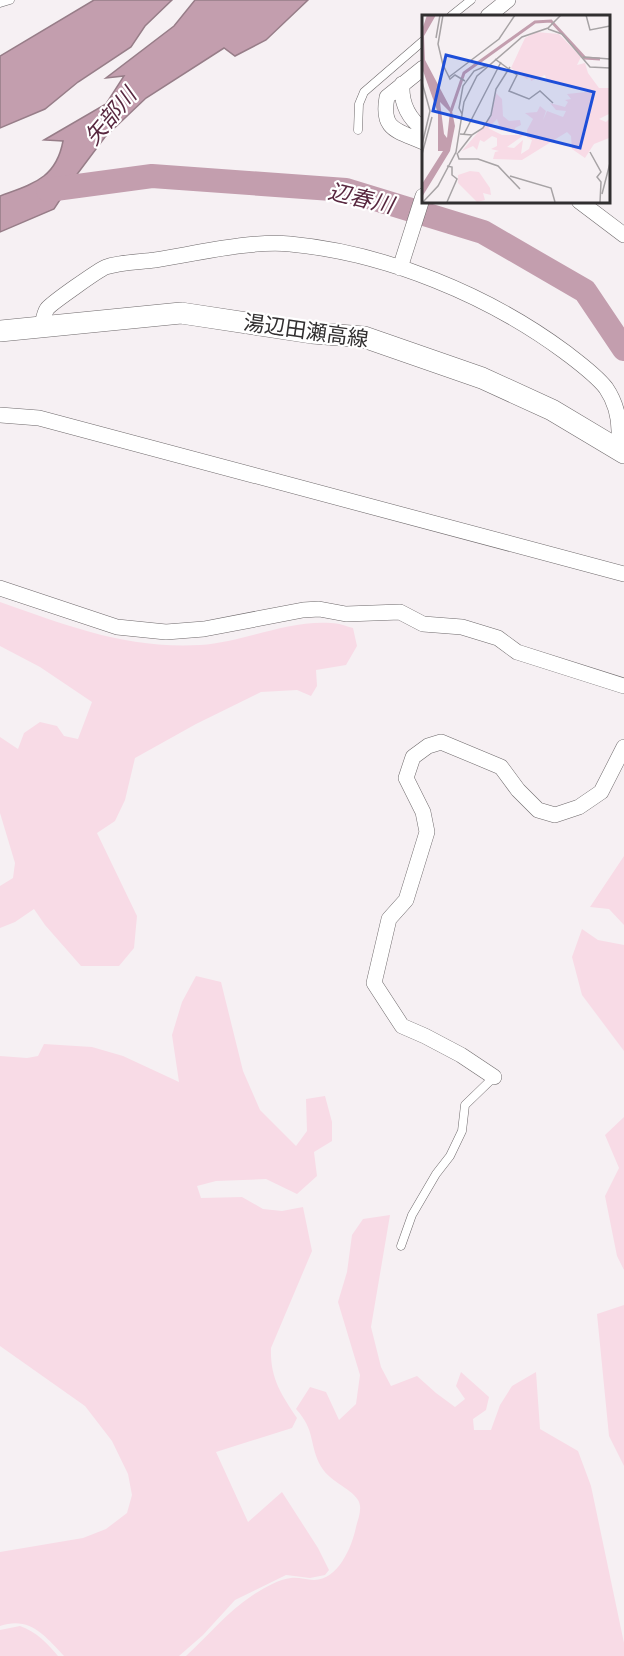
<svg xmlns="http://www.w3.org/2000/svg" width="624" height="1656" viewBox="0 0 624 1656" font-family="Jost,'Noto Sans JP',sans-serif">
<rect width="100%" height="100%" fill="#f6f0f3"/>
<path fill="#f8dbe6" d="M0,602C69,626 125,649 200,645C244,642 287,620 331,623C338,623 346,626 353,628L357,646L346,665L316,670L317,686L311,696L297,690L261,692L196,724L135,758L125,800L115,821L97,833L137,916L134,948L119,966H81L45,925L34,909L15,922L0,928V886L13,878L15,863L0,813V737L18,749L24,733L40,722L57,726L64,736L78,739L92,702L40,667L0,646Z
M624,856V925L609,909L590,907Z
M582,929L598,940L624,945V1051L582,995L572,957Z
M196,976L221,982L243,1071L260,1110L296,1146L307,1131L306,1099L325,1096L332,1122V1141L314,1152L317,1176L297,1194L266,1179L216,1181L197,1186L201,1198L242,1197L263,1209L282,1211L303,1207L312,1251L271,1348C270,1378 281,1394 297,1418L292,1428L216,1452L248,1522L282,1492L318,1548L329,1570L325,1575L310,1578L286,1575L235,1600L203,1635L179,1656H64C45,1636 30,1616 0,1626V1552L83,1538L106,1529L127,1513L132,1495L128,1474L112,1441L85,1406L0,1346V1056L27,1058L38,1056L44,1044L92,1047L123,1056L179,1082L172,1035L182,1002Z
M624,1117V1270L617,1256L605,1196L619,1168L605,1135Z
M390,1215L371,1327L381,1367L391,1386L417,1376L436,1393L455,1407L465,1399L456,1386L461,1372L489,1397L486,1410L473,1419L474,1430H491L500,1405L512,1386L536,1372L540,1429L578,1451L591,1486L624,1643V1656H186C208,1636 228,1611 253,1595C264,1588 279,1579 291,1578C298,1577 306,1580 314,1580C338,1580 352,1547 356,1527C358,1519 363,1508 358,1500C349,1486 329,1483 319,1463C309,1441 315,1430 296,1409L310,1387L326,1392L339,1420L356,1404L360,1375L338,1302L347,1272L352,1235L363,1219Z
M624,1305V1466L609,1436L597,1314Z
M20,1626C37,1632 47,1643 58,1656H0V1630Z"/>
<path fill="#c39eae" stroke="#977d88" stroke-width="1.5" d="M94,0H172L145,26L131,47L78,82L45,109L0,128V56Z
M195,0H308L266,40L235,56L224,48L146,98L105,137L75,177L54,209L0,232V196C32,184 56,179 63,141L44,140L106,104L124,76L106,78L174,26Z"/>
<g fill="none" stroke-linecap="round" stroke-linejoin="round">
<path stroke="#c39eae" stroke-width="24" d="M48,190L152,176L346,190L483,232L585,291L624,349"/>
<g stroke="#6e696b" stroke-width="9">
<path id="service" d="M0,3L10,0
M451,16L471,0
M358,130L359,104L364,92L423,41
M401,1246L412,1215L436,1174L450,1156L462,1131L465,1105L494,1077"/>
</g>
<g stroke="#6e696b" stroke-width="16">
<path id="minor" d="M488,16L508,0
M423,68L387,97C381,130 396,130 423,142
M402,84C401,103 408,118 423,129
M579,201L624,235
M400,268L423,196
M42,326C43,321 44,313 47,309C50,304 100,269 106,267C120,262 139,262 155,260C194,254 251,240 290,244C386,253 488,295 565,352C578,362 596,375 606,388C619,407 621,427 618,448
M0,415L39,418L624,574
M0,588L117,627L166,632L204,629L303,610L319,609L346,614L400,612L423,624L462,627L498,638L517,652L624,686
M494,1077L461,1055L425,1036L402,1026L374,983L389,919L406,900L427,832L423,812L406,778L413,757L428,746L441,742L501,767L518,790L538,810L555,815L579,807L601,792L624,747"/>
</g>
<g stroke="#6e696b" stroke-width="22">
<path id="secondary" d="M0,331L181,313L312,333L364,337L482,378L552,410L624,453"/>
</g>
<use href="#service" stroke="#fff" stroke-width="8"/>
<use href="#minor" stroke="#fff" stroke-width="15"/>
<use href="#secondary" stroke="#fff" stroke-width="21"/>
</g>
<g text-anchor="middle" dominant-baseline="central" stroke-width="4.5" stroke-linejoin="round" paint-order="stroke">
<g font-size="21" fill="#312f30" stroke="#fff">
<text transform="translate(306 331) rotate(8)">湯辺田瀬高線</text>
</g>
<g font-size="22" font-style="italic" fill="#58273f" stroke="#fff">
<text transform="translate(110 116) rotate(-50)">矢部川</text>
<text transform="translate(361 198) rotate(13)">辺春川</text>
</g>
</g>
<g transform="translate(422 15)">
<rect width="188" height="188" fill="#f6f0f3"/>
<path d="M114,17L137,19L159,42L155,50L163,48L166,58L177,73H187V99L177,104L184,107L187,104V123L172,129L163,143L150,134L149,121L145,117L100,145L71,144L73,137L77,136L69,134L75,131V123L70,121L62,127L58,125L55,135L51,131L40,136L69,102L74,78L80,84L81,101L87,106L98,105L99,110L93,113L94,119L88,114L79,116L75,104L66,113L80,120H102L85,132L92,133L101,125L99,139L107,134L110,125L105,122V115L111,104L103,98L115,97L118,91L124,96L121,105L125,96L141,102L144,96L134,95L128,88L143,92L146,87L143,85L149,84L145,79L173,76L125,67L123,60L109,66L108,61L105,64L89,53L103,23ZM48,156L57,157L68,173L69,180L61,178L63,185L55,187L36,168V160Z" fill="#f8dbe6"/>
<path d="M5,0H14L2,21L3,45L30,96L33,111L28,136L0,182V169L21,136H16V98L0,53V15ZM18,87L28,97L25,123L22,119Z" fill="#c39eae" fill-rule="evenodd"/>
<path fill="none" stroke="#c39eae" stroke-width="3" d="M29,96L42,58L113,7L129,6L163,43L178,44"/>
<path fill="none" stroke="#a7a3a5" stroke-width="1.5" d="M21,0L16,29L21,50L28,64L33,60L43,66M164,0L168,15L188,11M126,14L140,19L168,52L188,53M14,23L18,0M161,42L188,44M73,44L95,60L87,76L107,84L118,76L131,88M27,62L77,24L93,0M0,67L8,96L0,130M40,99L37,93L41,71L52,56L64,51M38,119L50,120L61,113L69,100L74,74L88,52M42,119L79,47M168,137L179,157L175,162L179,167L178,187M35,138L37,144H56L76,151L98,174M36,138L50,120M0,139L10,102M88,161L129,173L133,187M180,179L188,148M1,187L16,171L34,137L42,87L55,61L100,22L126,13L139,0M25,187L35,164L30,160V152L25,151"/>
<path fill="#1d4ed8" fill-opacity="0.15" stroke="#1d4ed8" stroke-width="3" d="M24,40L172,77L158,133L11,96Z"/>
<rect width="188" height="188" fill="none" stroke="#312f30" stroke-width="3"/>
</g>
</svg>
